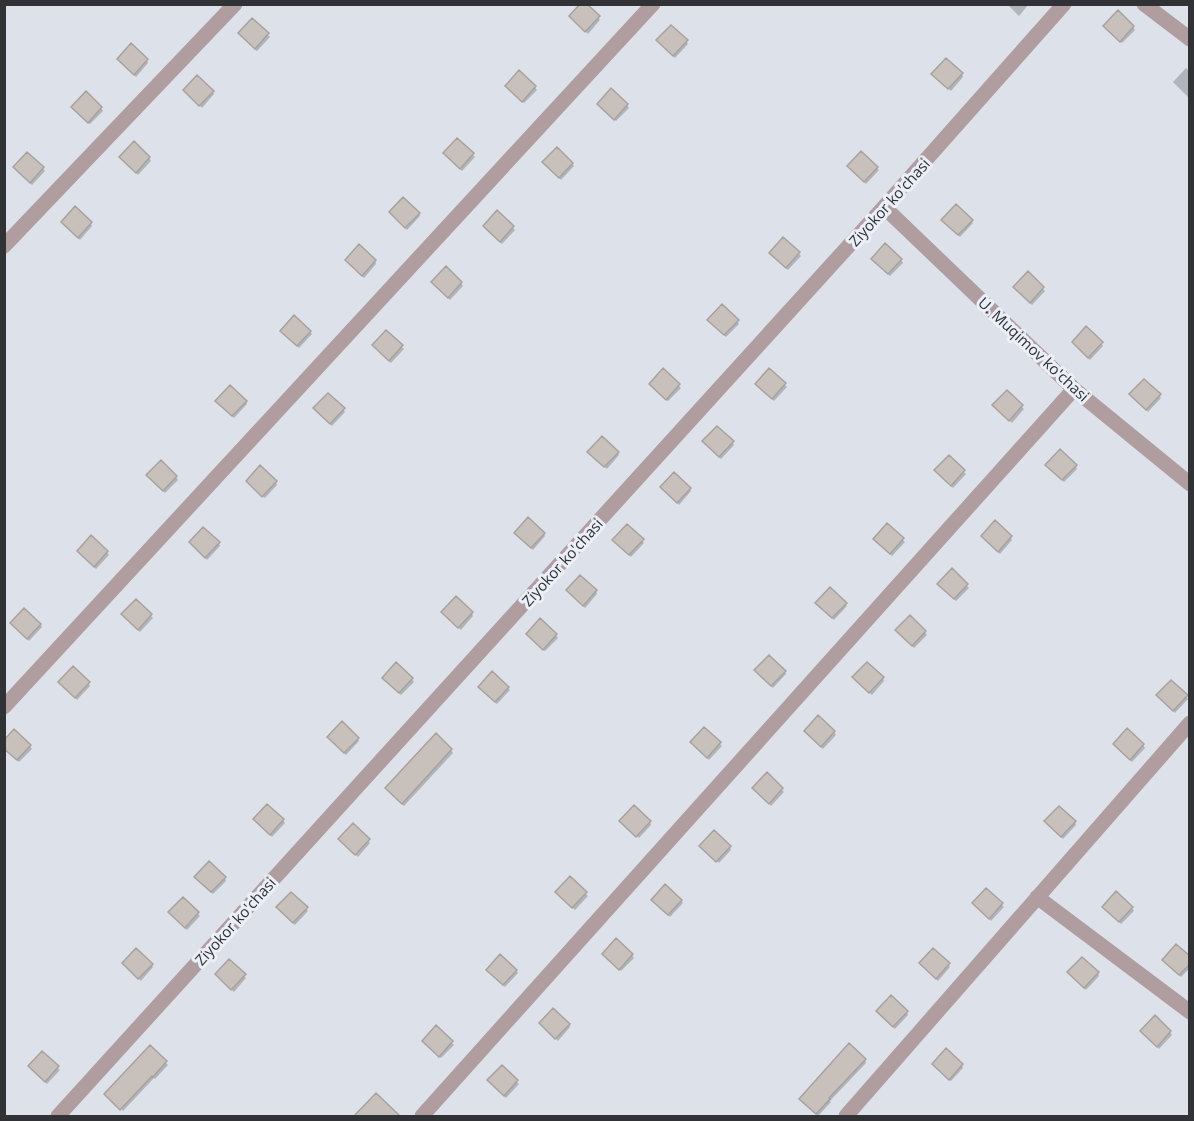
<svg xmlns="http://www.w3.org/2000/svg" width="1194" height="1121" viewBox="0 0 1194 1121" font-family="'Open Sans',sans-serif">
<rect width="100%" height="100%" fill="#dde2ea"/>
<path fill="#0003" d="M585,4L600,20L588,34L571,17Z
M1007,4H1029L1019,16Z
M253,20L270,37L257,51L241,36Z
M1133,27L1135,30L1122,43L1107,29Z
M686,41L688,44L675,58L660,43Z
M119,59L147,60L148,63L136,77Z
M1186,68L1190,72V99L1173,82Z
M962,74L963,77L951,91L935,77Z
M535,87L537,90L524,103L509,89Z
M185,90L213,92L214,94L202,108Z
M627,105L629,108L616,121L600,107Z
M101,108L103,111L90,124L74,110Z
M458,140L475,157L462,171L445,154Z
M149,158L151,161L138,175L123,160Z
M544,163H572L574,166L561,180Z
M14,167L43,168L45,171L32,185Z
M849,167L877,168L879,170L866,184Z
M390,212L419,213L420,216L407,230Z
M498,212L515,230L502,244L486,229Z
M971,221L973,223L960,237L945,223Z
M91,223L92,226L80,240L64,225Z
M783,239L801,256L788,270L772,256Z
M872,259L901,260L903,263L890,276Z
M346,260L375,261L376,264L364,278Z
M1028,273L1045,291L1032,305L1017,290Z
M461,283L463,286L450,300L435,285Z
M737,321L739,324L726,337L711,323Z
M310,331L312,334L299,348L283,334Z
M386,332L404,349L391,363L374,345Z
M1101,343L1103,346L1090,360L1075,345Z
M769,370L787,387L774,401L758,387Z
M663,371L681,388L668,401L653,387Z
M1007,392L1024,409L1012,423L996,408Z
M1159,395L1161,398L1148,412L1133,397Z
M246,402L247,404L234,418L219,404Z
M343,409L345,412L332,426L317,411Z
M732,442L734,445L721,459L706,444Z
M618,453L619,455L607,469L591,455Z
M949,457L966,474L953,488L936,471Z
M1076,466L1077,469L1064,482L1049,468Z
M148,476L176,477L178,480L165,493Z
M276,482L277,485L265,498L249,484Z
M662,488H690L691,491L679,505Z
M887,525L905,542L892,556L876,542Z
M544,534L545,536L533,550L517,536Z
M982,536L1010,537L1012,540L1000,554Z
M642,540L644,543L631,557L616,543Z
M190,542L219,543L220,546L207,560Z
M79,551L107,552L109,555L96,569Z
M952,570L969,588L956,601L941,587Z
M568,591H596L597,594L585,608Z
M136,601L153,618L140,632L125,618Z
M845,604L847,606L834,620L819,606Z
M472,613L473,616L461,630L445,615Z
M12,624H40L42,627L29,641Z
M897,631L925,632L927,635L914,648Z
M556,635L558,638L545,651L529,637Z
M784,672L786,674L773,688L758,673Z
M383,678L412,679L414,682L401,695Z
M883,678L884,681L872,695L856,680Z
M88,683L90,686L77,700L62,685Z
M508,688L510,690L497,704L482,690Z
M1158,695L1186,696L1188,699L1175,713Z
M705,729L722,746L709,760L692,743Z
M834,732L836,735L823,749L807,734Z
M357,738L359,741L346,755L331,740Z
M1143,745L1145,748L1132,762L1116,747Z
M30,746L32,749L19,762L4,749Z
M451,750L453,753L404,806L388,791L387,789Z
M767,775L784,792L771,806L756,791Z
M255,820H283L285,823L272,837Z
M650,822L651,825L639,838L623,824Z
M1075,822L1076,825L1063,839L1048,825Z
M353,826L370,843L358,857L342,842Z
M730,847L731,850L719,863L703,849Z
M225,878L226,881L213,894L198,880Z
M570,879L588,896L575,910L559,895Z
M987,890L1004,907L991,921L974,903Z
M183,899L200,916L187,930L172,915Z
M681,900L683,903L670,917L655,903Z
M1104,907L1132,908L1134,911L1121,924Z
M306,908L308,911L295,925L280,910Z
M933,950L950,967L938,981L921,964Z
M632,955L634,958L621,971L605,957Z
M1190,958V968L1181,977L1166,963Z
M229,961L246,978L234,992L218,977Z
M124,964L152,965L153,967L141,981Z
M488,970L516,971L518,973L505,987Z
M1098,973L1099,976L1086,990L1071,975Z
M907,1012L908,1015L895,1029L880,1014Z
M541,1024H569L570,1027L558,1041Z
M436,1027L454,1045L441,1058L426,1044Z
M1142,1031L1170,1032L1172,1035L1159,1049Z
M150,1047L168,1065L155,1079L154,1078L123,1111L107,1097Z
M42,1053L60,1070L47,1084L32,1069Z
M865,1060L866,1063L830,1101L831,1102L818,1116L802,1102Z
M962,1065L963,1068L951,1081L935,1067Z
M502,1067L519,1084L506,1098L491,1083Z"/>
<path fill="#c8c0bb" stroke="#a9a19c" stroke-width="1.5" d="M580,4H587L600,16L585,32L569,16Z
M1118,10L1134,26L1120,42L1103,26Z
M252,18L269,33L255,49L238,33Z
M671,25L688,40L673,56L656,40Z
M131,43L148,59L134,75L117,59Z
M946,58L963,73L948,89L931,74Z
M519,70L536,86L522,102L505,86Z
M197,75L214,91L199,106L183,90Z
M611,88L628,104L614,120L597,104Z
M86,91L102,107L88,123L71,107Z
M457,138L474,153L460,169L443,153Z
M134,141L150,157L136,173L119,157Z
M557,147L573,163L559,178L542,162Z
M861,151L878,167L864,182L847,166Z
M27,152L44,167L30,183L13,167Z
M403,197L420,213L405,228L389,212Z
M956,204L973,220L958,235L941,220Z
M75,206L92,222L78,238L61,222Z
M497,210L514,226L500,242L483,226Z
M783,237L800,252L786,268L769,253Z
M885,243L902,259L888,274L871,259Z
M359,244L376,260L362,276L345,260Z
M446,266L462,282L448,298L431,282Z
M1028,271L1044,287L1030,303L1013,287Z
M722,304L739,320L724,335L707,320Z
M294,315L311,331L297,346L280,331Z
M1086,326L1103,342L1088,358L1072,342Z
M386,330L403,345L389,361L372,345Z
M663,368L680,384L666,400L649,384Z
M769,368L786,383L772,399L755,384Z
M1144,379L1161,394L1146,410L1129,394Z
M230,385L247,401L232,416L215,401Z
M1007,390L1023,405L1009,421L992,405Z
M328,393L345,408L330,424L313,408Z
M717,426L734,441L719,457L702,441Z
M602,436L619,452L604,467L587,452Z
M1060,449L1077,465L1062,480L1045,465Z
M949,455L965,470L951,486L934,470Z
M161,460L177,476L163,491L146,475Z
M260,465L277,481L262,497L246,481Z
M674,472L691,488L677,503L660,487Z
M528,517L545,533L531,548L514,533Z
M995,520L1012,536L998,552L981,536Z
M887,523L904,538L890,554L873,539Z
M627,524L644,539L629,555L612,540Z
M203,527L220,542L205,558L189,542Z
M91,535L108,551L94,567L77,551Z
M952,568L968,584L954,599L937,584Z
M580,575L597,590L583,606L566,590Z
M830,587L847,603L832,618L815,603Z
M456,596L473,612L458,628L441,612Z
M136,599L152,614L138,630L121,614Z
M24,608L41,624L27,639L10,623Z
M910,615L926,631L912,646L895,630Z
M540,618L557,634L543,650L526,634Z
M769,655L786,671L771,686L754,670Z
M396,662L413,678L399,693L382,678Z
M867,662L884,677L869,693L852,677Z
M73,666L90,682L75,698L58,682Z
M492,671L509,687L495,702L478,687Z
M1171,680L1188,695L1173,711L1156,695Z
M818,715L835,731L821,747L804,731Z
M342,721L359,738L344,753L327,737Z
M704,727L721,742L707,758L690,742Z
M1127,728L1144,744L1130,760L1113,744Z
M14,729L31,745L17,760L4,749V740Z
M436,733L452,749L402,804L385,788Z
M767,772L783,788L769,804L752,788Z
M267,804L284,819L270,835L253,819Z
M634,805L651,821L636,837L619,821Z
M1059,806L1076,821L1061,837L1044,821Z
M353,823L370,839L355,855L338,839Z
M714,830L731,846L716,862L699,846Z
M209,861L226,877L211,892L194,877Z
M570,876L587,892L572,908L555,892Z
M665,884L682,900L668,915L651,900Z
M986,888L1003,903L989,919L972,903Z
M1116,891L1133,907L1119,922L1102,907Z
M291,892L308,907L293,923L276,907Z
M183,897L199,912L185,928L168,912Z
M616,938L633,954L619,970L602,954Z
M1176,944L1190,956V964L1179,975L1162,960Z
M136,948L153,964L138,979L122,963Z
M933,948L950,963L936,979L919,963Z
M500,954L517,970L503,985L486,970Z
M1082,957L1099,972L1084,988L1067,972Z
M229,959L246,974L231,990L215,974Z
M891,995L908,1011L893,1027L876,1011Z
M553,1008L570,1024L555,1039L539,1023Z
M1155,1015L1171,1031L1157,1047L1140,1031Z
M436,1025L453,1041L439,1057L422,1041Z
M849,1043L866,1059L829,1098L830,1099L816,1114L799,1099Z
M150,1045L167,1061L153,1077L152,1076L120,1110L104,1094Z
M946,1048L963,1064L949,1080L932,1064Z
M42,1051L59,1066L45,1082L28,1066Z
M502,1065L518,1080L504,1096L487,1080Z
M376,1093L400,1116H354Z"/>
<g fill="none" stroke-linecap="round" stroke-linejoin="round">
<path stroke="#b09da0" stroke-width="15" d="M1144,4L1190,39
M884,207L1074,389L1190,484
M4,246L235,4
M4,707L653,4
M1037,897L1190,1012
M58,1116L884,207L1064,4
M422,1116L1074,389
M846,1116L1190,723"/>
</g>
<g text-anchor="middle" dominant-baseline="central" stroke-width="6" stroke-linejoin="round" paint-order="stroke">
<g font-size="15" fill="#313235" stroke="#ebeff7">
<text transform="translate(889 202) rotate(-48)">Ziyokor ko'chasi</text>
<text transform="translate(1034 349) rotate(43)">U. Muqimov ko'chasi</text>
<text transform="translate(562 562) rotate(-48)">Ziyokor ko'chasi</text>
<text transform="translate(235 921) rotate(-48)">Ziyokor ko'chasi</text>
</g>
</g>
<rect width="1194" height="1121" fill="none" stroke="#313235" stroke-width="12"/>
</svg>
